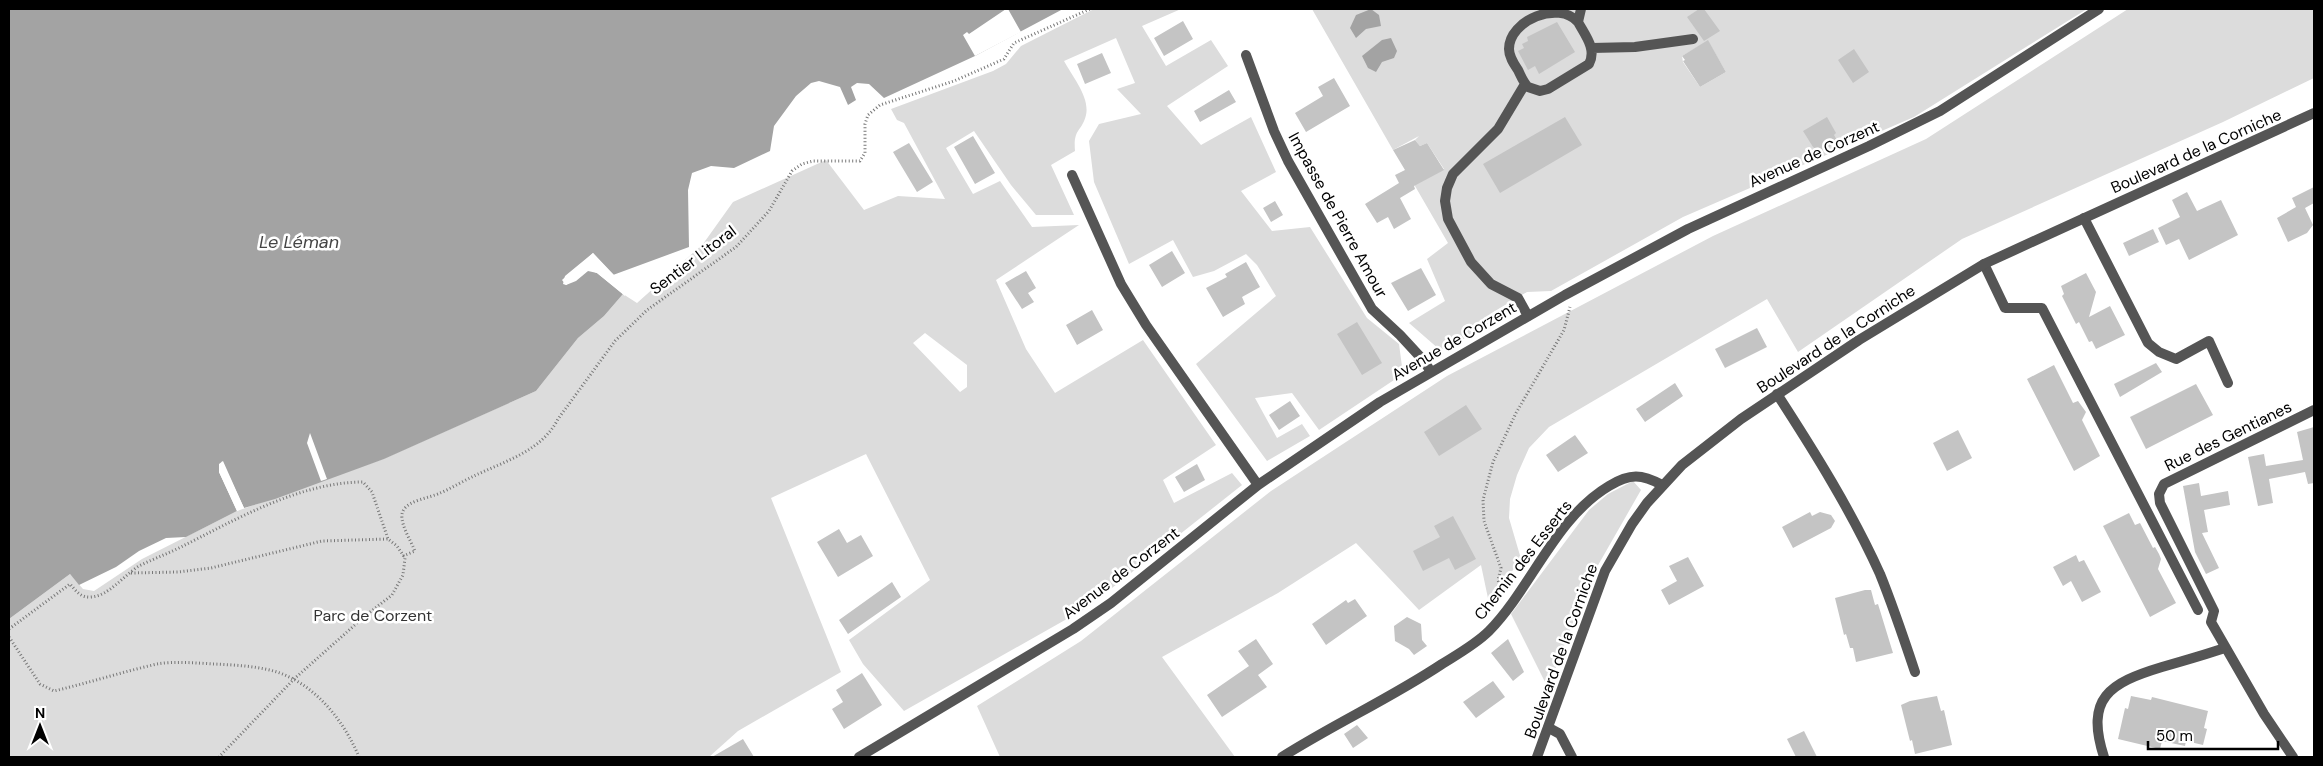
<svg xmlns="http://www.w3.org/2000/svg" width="2323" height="766" viewBox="0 0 2323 766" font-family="'DM Sans',sans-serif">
<rect width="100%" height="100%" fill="#fff"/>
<path fill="#dcdcdc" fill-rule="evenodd" d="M1094,9H1181L1142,26L1166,66L1211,40L1228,66L1167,106L1201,145L1251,117L1276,172L1241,191L1272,231L1310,227L1367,318L1399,344L1403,374L1319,430L1292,393L1255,398L1277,438L1302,424L1310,436L1267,461L1196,364L1276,296L1257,265L1246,254L1214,271L1193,277L1173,240L1129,264L1094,182L1089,141L1099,124L1141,114L1117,89L1135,83L1116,38L1064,61C1072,76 1090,97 1086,115C1082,132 1073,128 1075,151L1051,165L1074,215H1036L1011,185L974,131L946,148L973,194L1000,181L1032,227L1079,225L996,280L1026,349L1055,393L1143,340L1216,445L1163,480L1174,503L1232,473L1242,485L1088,607L904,711L863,664L849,640L930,580L866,454L771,498L841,672L738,731L709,757H9V619L70,574L83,589L94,591L142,559L237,511L383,459L536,391L578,338L604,316L623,294L637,303L703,244L733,202L826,160L864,210L898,196L945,199L904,123L897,120L891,109L993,71L1006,64L1021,46ZM925,333L967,365V387L960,392L913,343Z
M1312,9H2087L1914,117L1683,217L1551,291L1527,292L1490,314L1495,324L1440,350L1409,323L1445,301L1427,259L1448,243L1404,167L1444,169L1427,143L1420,146L1415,140L1419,136L1393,150ZM1708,41L1726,72L1700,87L1683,62L1682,56Z
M2128,9H2314V78L2223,122L1962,239L1798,352L1767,299L1549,427L1529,448L1517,475L1510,499L1509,518L1521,559L1489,603L1481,565L1419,610L1356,543L1278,593L1162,657L1235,757H1000L977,706L1081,641L1271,491L1447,376L1713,236L1926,139Z
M1633,481L1641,490L1589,581L1548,688L1511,614L1589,510L1608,494Z"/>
<path fill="#a3a3a3" d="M9,9H1063L975,56L884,98L869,84L857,83L851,87L856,100L848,105L840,87L819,81L811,83L796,96L774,126L770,151L734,168L711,166L692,173L688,190L689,247L613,275L593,253C583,263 572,270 562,280L566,285L589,270L597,273L623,294L604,316L578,338L536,391L384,459L275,499L244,508L222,461L219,472L237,511L186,537L166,538L139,551L116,567L79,585L70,574L9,619Z
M1371,9L1379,15L1381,26L1366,29L1356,38L1350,28L1356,15Z
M1391,38L1397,51L1394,58L1382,62L1376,72L1368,68L1362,56L1382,40Z"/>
<path fill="#fff" d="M1006,9H1008L1021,32L975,56L963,35L967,32L969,34Z
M593,253L615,276H611L593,256L577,269L565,282L589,268L599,271L625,292V296L597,273L588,271L576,281L566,285L563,284L565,276Z
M310,433L327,479L321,481L307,443Z
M223,461L244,508L242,509L222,465L221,472L239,510L237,511L219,472V464Z"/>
<path fill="#c4c4c4" d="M1699,9H1704L1720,31L1704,41L1687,17Z
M1183,21L1193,39L1164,56L1154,38Z
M1557,22L1575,52L1539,74L1535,66L1528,70L1518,51L1524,48L1522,44L1528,41L1527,37Z
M1708,40L1726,72L1700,87L1683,61L1685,60L1682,56Z
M1854,49L1869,72L1853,83L1838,60Z
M1102,53L1111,73L1085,84L1077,64Z
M1334,78L1350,106L1306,132L1295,113L1323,96L1318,87Z
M1229,90L1236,102L1200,122L1194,111Z
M1565,117L1582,145L1500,193L1483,164Z
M1827,117L1836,133L1834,135L1838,142L1820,152L1813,147L1803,131Z
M973,136L995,173L975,184L954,147Z
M1415,140L1420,146L1427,143L1444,170L1414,186L1415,189L1400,198L1411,219L1394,229L1388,217L1377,223L1365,204L1399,183L1395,175L1405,170L1393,150Z
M909,143L933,182L917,192L893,152Z
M2314,187V203L2305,208L2313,225L2307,233L2288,242L2277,218L2296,207L2292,198Z
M2187,192L2197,211L2221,200L2238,235L2189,260L2179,239L2166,245L2158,228L2180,217L2172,200Z
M1275,201L1283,215L1271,222L1263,208Z
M2153,229L2159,242L2129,256L2123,243Z
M1172,251L1185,273L1162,287L1149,265Z
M1246,262L1260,287L1242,297L1245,304L1223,317L1206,288L1227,277L1225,274Z
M1421,268L1436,295L1408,311L1391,283Z
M1026,271L1036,288L1028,293L1034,302L1022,309L1005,283Z
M2086,273L2096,292L2089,317L2110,306L2125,335L2096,349L2092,341L2089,342L2079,322L2076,324L2062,296L2064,294L2061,286Z
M1092,310L1103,330L1077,345L1066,325Z
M1357,322L1382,363L1362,375L1337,334Z
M1757,328L1767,347L1725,368L1715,349Z
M2156,363L2162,372L2120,397L2114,384Z
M2054,365L2073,403L2078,401L2086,412L2082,420L2100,456L2074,471L2027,379Z
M1675,383L1683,396L1645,422L1636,409Z
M2196,384L2213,415L2146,449L2130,417Z
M1290,401L1300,416L1279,430L1269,415Z
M1466,405L1482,429L1439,456L1424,432Z
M2314,427V483L2308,484L2305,472L2269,479L2273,503L2258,506L2248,457L2264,454L2266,466L2303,460L2297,432Z
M1958,430L1972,458L1947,471L1933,443Z
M1575,435L1588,453L1558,472L1546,455Z
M1197,464L1205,480L1184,492L1175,477Z
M2199,483L2201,496L2228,491L2230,505L2204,510L2208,532L2202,533L2219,568L2206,574L2195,552L2183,486Z
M1810,512L1812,516L1820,512L1831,515L1835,521L1831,528L1793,548L1782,527Z
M2129,513L2135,525L2140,523L2153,548L2155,547L2159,554L2161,559L2158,569L2176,603L2150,617L2103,526Z
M1453,516L1476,559L1455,570L1449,558L1423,571L1413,551L1440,537L1434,526Z
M839,529L847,543L861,535L873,556L838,577L817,542Z
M2076,555L2079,562L2084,560L2101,592L2082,602L2071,581L2063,586L2053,567Z
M1688,557L1704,586L1669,605L1661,590L1677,581L1669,566Z
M892,582L901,597L848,634L839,620Z
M1865,590H1871L1875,605L1878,604L1893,653L1856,662L1853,648H1850L1846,634L1844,635L1835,598Z
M1355,599L1367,616L1326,645L1312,624L1346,600L1348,603Z
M1407,617L1421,624L1422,640L1427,646L1414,655L1409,649L1395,641L1394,626Z
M1256,639L1273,664L1258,675L1267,687L1222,717L1207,695L1249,666L1238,651Z
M1508,639L1524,672L1513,681L1491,653Z
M862,673L882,705L844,729L832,709L843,702L836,690Z
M1493,681L1505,697L1476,718L1463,702Z
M1937,696L1941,711L1944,710L1952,745L1915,754L1912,740L1910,741L1901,705L1910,701Z
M2131,696L2151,700L2152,697L2208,711L2204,728L2207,729L2203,745L2186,741L2185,746L2162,741L2160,749L2118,739L2125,708L2128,709Z
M1357,725L1368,738L1353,748L1344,734Z
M1804,731L1817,757H1796L1787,739Z
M743,739L754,757H712Z"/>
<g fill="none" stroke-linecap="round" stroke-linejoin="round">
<path stroke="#777" stroke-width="3" stroke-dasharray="1 2.5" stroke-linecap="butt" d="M403,556L415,551C411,541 398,521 403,511C408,500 430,498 440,493C452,488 463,481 474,476C505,461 542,451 558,419L615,341L647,310L736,247L769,211L792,171L802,164L813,161H860L865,153V124L868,115L880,105L954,81L1004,59L1014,43L1090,9
M131,573L178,572L211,568L322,541L388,539
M1503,595L1498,580L1501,568L1484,521L1483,500L1493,462L1516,413L1564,330L1570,307
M9,629L70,584C76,591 81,598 91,597C109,596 124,575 139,566C153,559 167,554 181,547C235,520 300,482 363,482L372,492L388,539L397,546L405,558L403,575L392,595L365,616L294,679L219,757
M9,637L40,684L54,691C88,683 122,672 157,664C174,661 196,663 214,664C235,665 257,666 277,672C316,685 344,721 359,757"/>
<path stroke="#555" stroke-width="10" d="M1578,22C1559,0 1509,20 1509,49C1509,57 1514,64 1518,70C1521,76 1523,82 1528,87L1540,91L1548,89L1589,64C1597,49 1585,35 1578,22L1581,9
M1592,48L1635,47L1693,39
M1525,84L1498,129L1453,174L1447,188L1445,201L1448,219L1471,262L1491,284L1518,298L1528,316
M2084,218L2148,343L2159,352L2176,359L2209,341L2228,383
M1984,264L2005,308H2042L2198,610
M1777,394C1814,451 1852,512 1880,574C1893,606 1904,639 1915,672
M2104,757C2085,698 2109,683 2162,667C2183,661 2204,655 2225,648"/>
<path stroke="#555" stroke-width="10" d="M1246,55L1274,131L1288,161L1372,309L1400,335L1424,361L1431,372
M1072,175L1121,284L1146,325L1258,485
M1549,728L1560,734L1572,757
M859,757L1073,629L1111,603L1258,485L1380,402L1565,295L1688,229L1869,146L1940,111L2099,9
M1282,757C1334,724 1391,698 1442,664C1458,654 1476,644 1489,631C1532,587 1555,518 1609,486C1630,473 1642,474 1662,485
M2293,757L2264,714L2211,622L2214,611L2160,503L2159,494L2164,484L2314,410"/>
<path stroke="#555" stroke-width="10" d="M1537,757L1605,571L1632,524L1647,503L1682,465L1741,419L1859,340L1984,264L2314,113"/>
</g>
<g text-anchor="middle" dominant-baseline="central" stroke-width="5" stroke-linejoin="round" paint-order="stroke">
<g font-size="16" fill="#000" stroke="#fff">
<text transform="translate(2196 151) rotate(-24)">Boulevard de la Corniche</text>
<text transform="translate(1814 154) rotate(-24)">Avenue de Corzent</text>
<text transform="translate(1338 215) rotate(61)">Impasse de Pierre Amour</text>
<text transform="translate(693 260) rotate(-37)">Sentier Litoral</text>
<text transform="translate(1836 339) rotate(-33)">Boulevard de la Corniche</text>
<text transform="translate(1454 341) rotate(-30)">Avenue de Corzent</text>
<text transform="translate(2228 436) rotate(-26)">Rue des Gentianes</text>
<text transform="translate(1523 560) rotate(-52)">Chemin des Esserts</text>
<text transform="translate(1121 573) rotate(-37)">Avenue de Corzent</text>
<text transform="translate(1561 651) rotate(-70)">Boulevard de la Corniche</text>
</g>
<g font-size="16" fill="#333" stroke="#fff">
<text x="373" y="615">Parc de Corzent</text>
</g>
<g font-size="18" font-style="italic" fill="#444" stroke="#fff">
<text x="299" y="242">Le Léman</text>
</g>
</g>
<rect width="2323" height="766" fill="none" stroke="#000000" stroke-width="20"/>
<g transform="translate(40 726)" stroke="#ffffff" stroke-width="4" paint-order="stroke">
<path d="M0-4L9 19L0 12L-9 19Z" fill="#000000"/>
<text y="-8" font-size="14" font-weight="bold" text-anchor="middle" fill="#000000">N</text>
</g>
<path d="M2148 741v8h130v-8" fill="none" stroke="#000000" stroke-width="2.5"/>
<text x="2156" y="741" font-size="15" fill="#000000" stroke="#ffffff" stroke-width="4" paint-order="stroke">50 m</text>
</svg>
